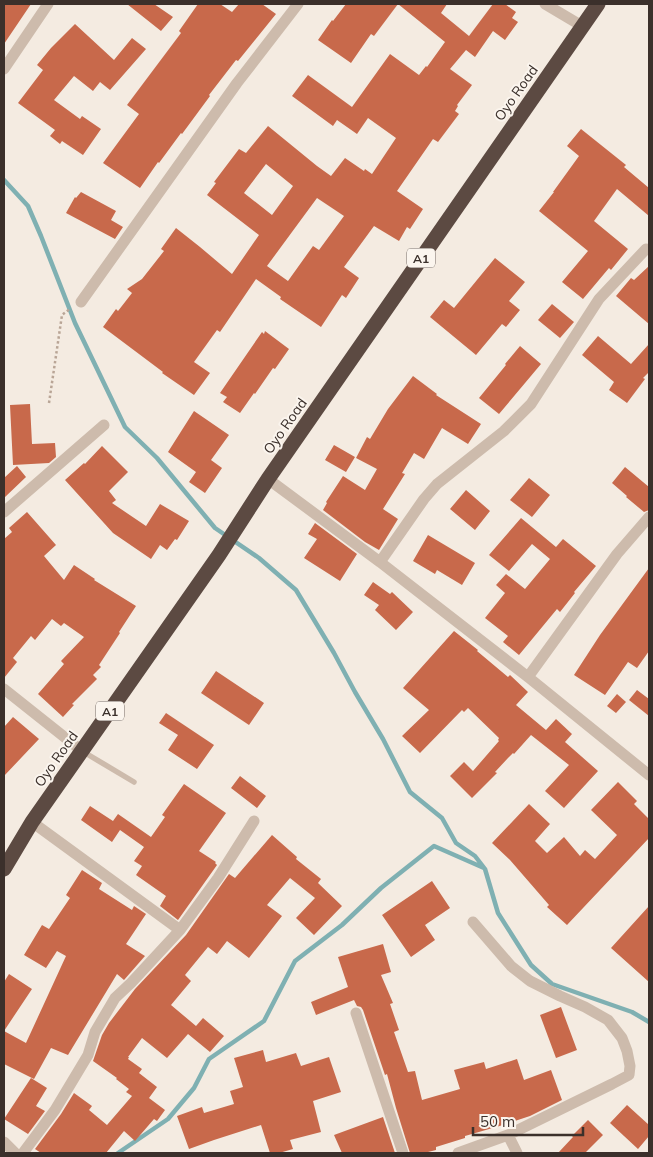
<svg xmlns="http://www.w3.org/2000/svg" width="653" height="1157" viewBox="0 0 653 1157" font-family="Mulish,sans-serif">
<rect width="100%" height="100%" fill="#f4ebe1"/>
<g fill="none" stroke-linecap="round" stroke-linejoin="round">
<path stroke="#7fb0b2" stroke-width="4.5" d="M4,180L28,206L41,236L75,323L125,427L157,458L215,528L259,558L296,590L334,653L355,692L383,739L410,792L442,818L456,843L475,856L485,869L498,913L531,965L552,984L632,1012L649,1022
M118,1153L168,1119L194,1088L209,1059L264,1021L295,961L342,925L381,888L434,846L484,868"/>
</g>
<path fill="#c8694b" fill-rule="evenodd" d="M4,4H31L4,44Z
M127,4H154L173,17L161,31Z
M198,4H220L232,12L239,4H262L276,14L238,61L236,60L209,95L210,96L182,134L181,133L159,163L158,162L140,188L103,163L139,114L127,105L181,33L179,31Z
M346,4H398L374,36L371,34L351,63L318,40L332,20L333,21Z
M398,4H447L441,13L469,36L493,4H505L516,12L512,18L518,22L505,40L493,31L475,57L466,50L450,69L472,85L457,105L458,106L455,111L459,114L438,142L433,139L397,191L423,209L410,229L407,227L399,241L374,226L344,267L359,278L346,298L342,295L321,327L280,299L281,297L256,279L220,332L217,330L194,362L210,373L194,395L162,373L163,372L103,327L116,309L118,311L132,293L127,289L142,279L164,251L161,249L176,228L200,247L232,274L259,235L207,195L216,183L214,182L239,149L246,153L268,126L317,166L331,176L345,158L364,171L365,169L372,174L396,138L368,118L357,134L337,120L333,126L292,96L308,75L352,107L390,54L419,75L426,66L427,67L445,42ZM266,164L293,186L272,215L244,193ZM317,198L344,216L319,250L313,246L288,281L267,266Z
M75,24L114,60L132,38L146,49L110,90L100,82L93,91L74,76L54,100L80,119L82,116L101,129L83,155L62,141L60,144L50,136L55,130L18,103L43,70L37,65L51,48Z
M581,129L626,165L624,167L649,188V216L617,189L594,221L628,249L611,270L609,268L583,299L562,282L588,251L539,211L554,192H553L579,156L567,146Z
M81,192L116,211L111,220L123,227L115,239L66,213L75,197L76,198Z
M495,258L525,282L509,301L520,310L506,327L502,324L476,355L430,317L444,300L454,308Z
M649,266V324L616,296L631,278L634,280Z
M552,304L574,322L560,338L538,320Z
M265,331L289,349L275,369L273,368L255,394L254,393L240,413L223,402L227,397L220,393L262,332L264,334Z
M598,336L631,364L649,344V372L643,378L645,379L627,403L609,390L614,382L582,355Z
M520,346L541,364L499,414L479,398L506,365L505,364Z
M413,376L437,394L436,395L481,424L468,444L442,428L424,459L414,453L402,473L405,474L383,509L398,519L379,550L365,542L323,510L327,503L326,502L343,476L365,490L377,469L356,458L367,437L370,439L388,409Z
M30,404L32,444L55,443L56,457L49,463L13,465L10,405Z
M194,411L229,435L211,460L222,468L205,493L189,482L196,472L168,452Z
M334,445L355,457L346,472L325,460Z
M102,446L128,472L109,491L116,500L112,503L146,526L160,504L189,521L177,540L175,539L167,550L160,545L151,559L113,533L65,480L84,463L85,464Z
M17,466L26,477L4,498V478Z
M625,467L649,487V510L644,512L626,497L627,496L612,483Z
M529,478L550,495L532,517L510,500Z
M466,490L490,511L475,530L450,509Z
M27,512L56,545L44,556L64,580L74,565L95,579L94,580L136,606L119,632L120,633L99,665L101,667L93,675L97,679L72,704L74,705L63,717L38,694L64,664L61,661L84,637L64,623L61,626L52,619L35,640L31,636L13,658L17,662L4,678V539L12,532L9,528Z
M521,518L556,547L563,539L596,566L574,592L575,593L560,612L557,609L519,655L503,642L508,636L485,618L505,593L496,585L506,574L525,589L550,559L532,544L509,571L489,555Z
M315,523L357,554L340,581L304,558L317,539L308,534Z
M428,535L475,563L462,585L437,570L435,574L413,561Z
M649,568V651L637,668L628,662L605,695L574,675L600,635Z
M373,582L390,594L392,592L413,612L396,630L375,610L379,605L364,595Z
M454,631L478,650L477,651L508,677L510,675L528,692L516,705L546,730L556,719L572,734L565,742L598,771L564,808L545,791L569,765L531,735L514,754L513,753L508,758L495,772L497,773L472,798L450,776L464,762L473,771L499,741L498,740L499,738L468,708L464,712L462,710L420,753L402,736L429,710L403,688Z
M216,671L264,703L249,725L201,693Z
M637,690L649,699V716L629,700Z
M617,694L626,702L616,713L607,706Z
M166,713L214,745L197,769L168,750L178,735L159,723Z
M13,717L39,739L4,776V727Z
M240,776L266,796L257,808L231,788Z
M618,782L637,801L634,804L649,819V838L567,925L547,907L549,905L510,860L492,843L529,804L550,824L535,841L547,853L564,837L580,856L585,850L595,859L617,835L591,810Z
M184,784L226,813L199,851L216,862L215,863L217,865L178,920L160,906L166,896L136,875L142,866L134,861L144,847L120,830L112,842L81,820L90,806L113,821L118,814L151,837L165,817L162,815Z
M272,835L297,857L296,859L321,879L318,883L342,906L314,935L296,918L315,898L290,878L267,905L282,916L249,958L227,941L217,954L208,947L185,975L191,981L171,1005L196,1026L203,1018L224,1036L210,1052L188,1034L167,1058L142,1038L128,1057H129L128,1059L142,1069L139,1073L157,1087L149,1098L165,1110L157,1121L154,1119L135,1141L124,1131L106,1153H41L35,1149L61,1114L74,1093L92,1106L89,1110L107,1125L132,1096L126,1092L129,1089L116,1079L117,1078L93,1061L102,1035L109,1023L135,989L186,935L229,874L235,878Z
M82,870L102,883L99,889L132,910L134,906L146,914L126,944L145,956L124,980L117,974L68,1055L51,1048L34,1079L4,1064V982L9,974L32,989L4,1031L26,1043L66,956L57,951L46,968L24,955L42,925L49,929L70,898L66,895Z
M432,881L450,908L425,925L435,940L411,957L382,915Z
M649,906V982L611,948Z
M383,944L391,972L381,975L393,1003L390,1004L399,1030L394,1032L408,1072L415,1071L422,1100L460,1089L454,1070L484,1062L486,1069L517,1059L524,1080L551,1070L562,1100L530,1116L503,1125L465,1136V1138L436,1147V1150L424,1153H410L396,1108L387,1074L385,1075L363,1010L361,1007L357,1006L354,1000L316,1015L311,1002L348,987L338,957Z
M561,1007L577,1050L556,1058L540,1015Z
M263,1050L266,1062L296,1053L301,1066L329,1057L341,1092L313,1101L321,1132L290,1140L293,1149L279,1153H270L261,1125L214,1140L189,1149L177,1116L202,1107L204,1113L234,1104L230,1091L243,1087L234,1058Z
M31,1078L47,1088L36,1106L45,1111L28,1134L4,1119Z
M627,1105L649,1125V1136L638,1149L610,1123Z
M383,1117L395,1153H342L334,1135Z
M588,1120L603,1135L585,1153H558L573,1137L572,1136Z"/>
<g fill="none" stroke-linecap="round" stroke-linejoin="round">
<path stroke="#b9a596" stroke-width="2.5" stroke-dasharray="2.5 2.5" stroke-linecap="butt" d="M49,403L62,315L70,309"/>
<path stroke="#cdbbac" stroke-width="5.5" d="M82,751L134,782"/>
<path stroke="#cdbbac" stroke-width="11" d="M545,4L582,26
M4,69L48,4
M81,302L237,83L298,4
M268,479L380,562L528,677L649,775
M4,512L104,425
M380,562L424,499L437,484L504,431L531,404L599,299L646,249
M528,677L617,554L649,517
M4,689L82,751
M32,822L180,930
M356,1013L403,1153
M508,1135L517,1153
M4,1142L15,1153
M23,1153L55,1110L88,1055L95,1032L115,998L131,983L180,930L218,878L254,821
M458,1153L508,1135L612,1084L629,1075L630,1066L627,1051L622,1038L608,1020L585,1007L560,996L530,981L511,966L473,922"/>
<path stroke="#5c4a42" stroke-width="15" d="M4,869L32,822L219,555L268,479L598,4"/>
</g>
<g text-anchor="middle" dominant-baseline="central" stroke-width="4" stroke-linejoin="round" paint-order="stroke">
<g fill="#fbf5ee" stroke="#756b66" stroke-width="1">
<rect x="407" y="248.5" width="28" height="19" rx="4"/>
<rect x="96" y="701.5" width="28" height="19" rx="4"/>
</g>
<g font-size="12" font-weight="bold" fill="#3b302b">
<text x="421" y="258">A1</text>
<text x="110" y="711">A1</text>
</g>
<g font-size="14" fill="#3b302b" stroke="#fbf5ee">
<text transform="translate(516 93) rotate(-55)">Oyo Road</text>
<text transform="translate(285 426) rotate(-55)">Oyo Road</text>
<text transform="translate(56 759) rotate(-55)">Oyo Road</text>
</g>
</g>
<rect width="653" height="1157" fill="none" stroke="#3b302b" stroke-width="10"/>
<path d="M473 1127v8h110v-8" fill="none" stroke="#3b302b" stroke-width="2.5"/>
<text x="480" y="1127" font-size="15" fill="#3b302b" stroke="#fbf5ee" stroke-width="4" paint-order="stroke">50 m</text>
</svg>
